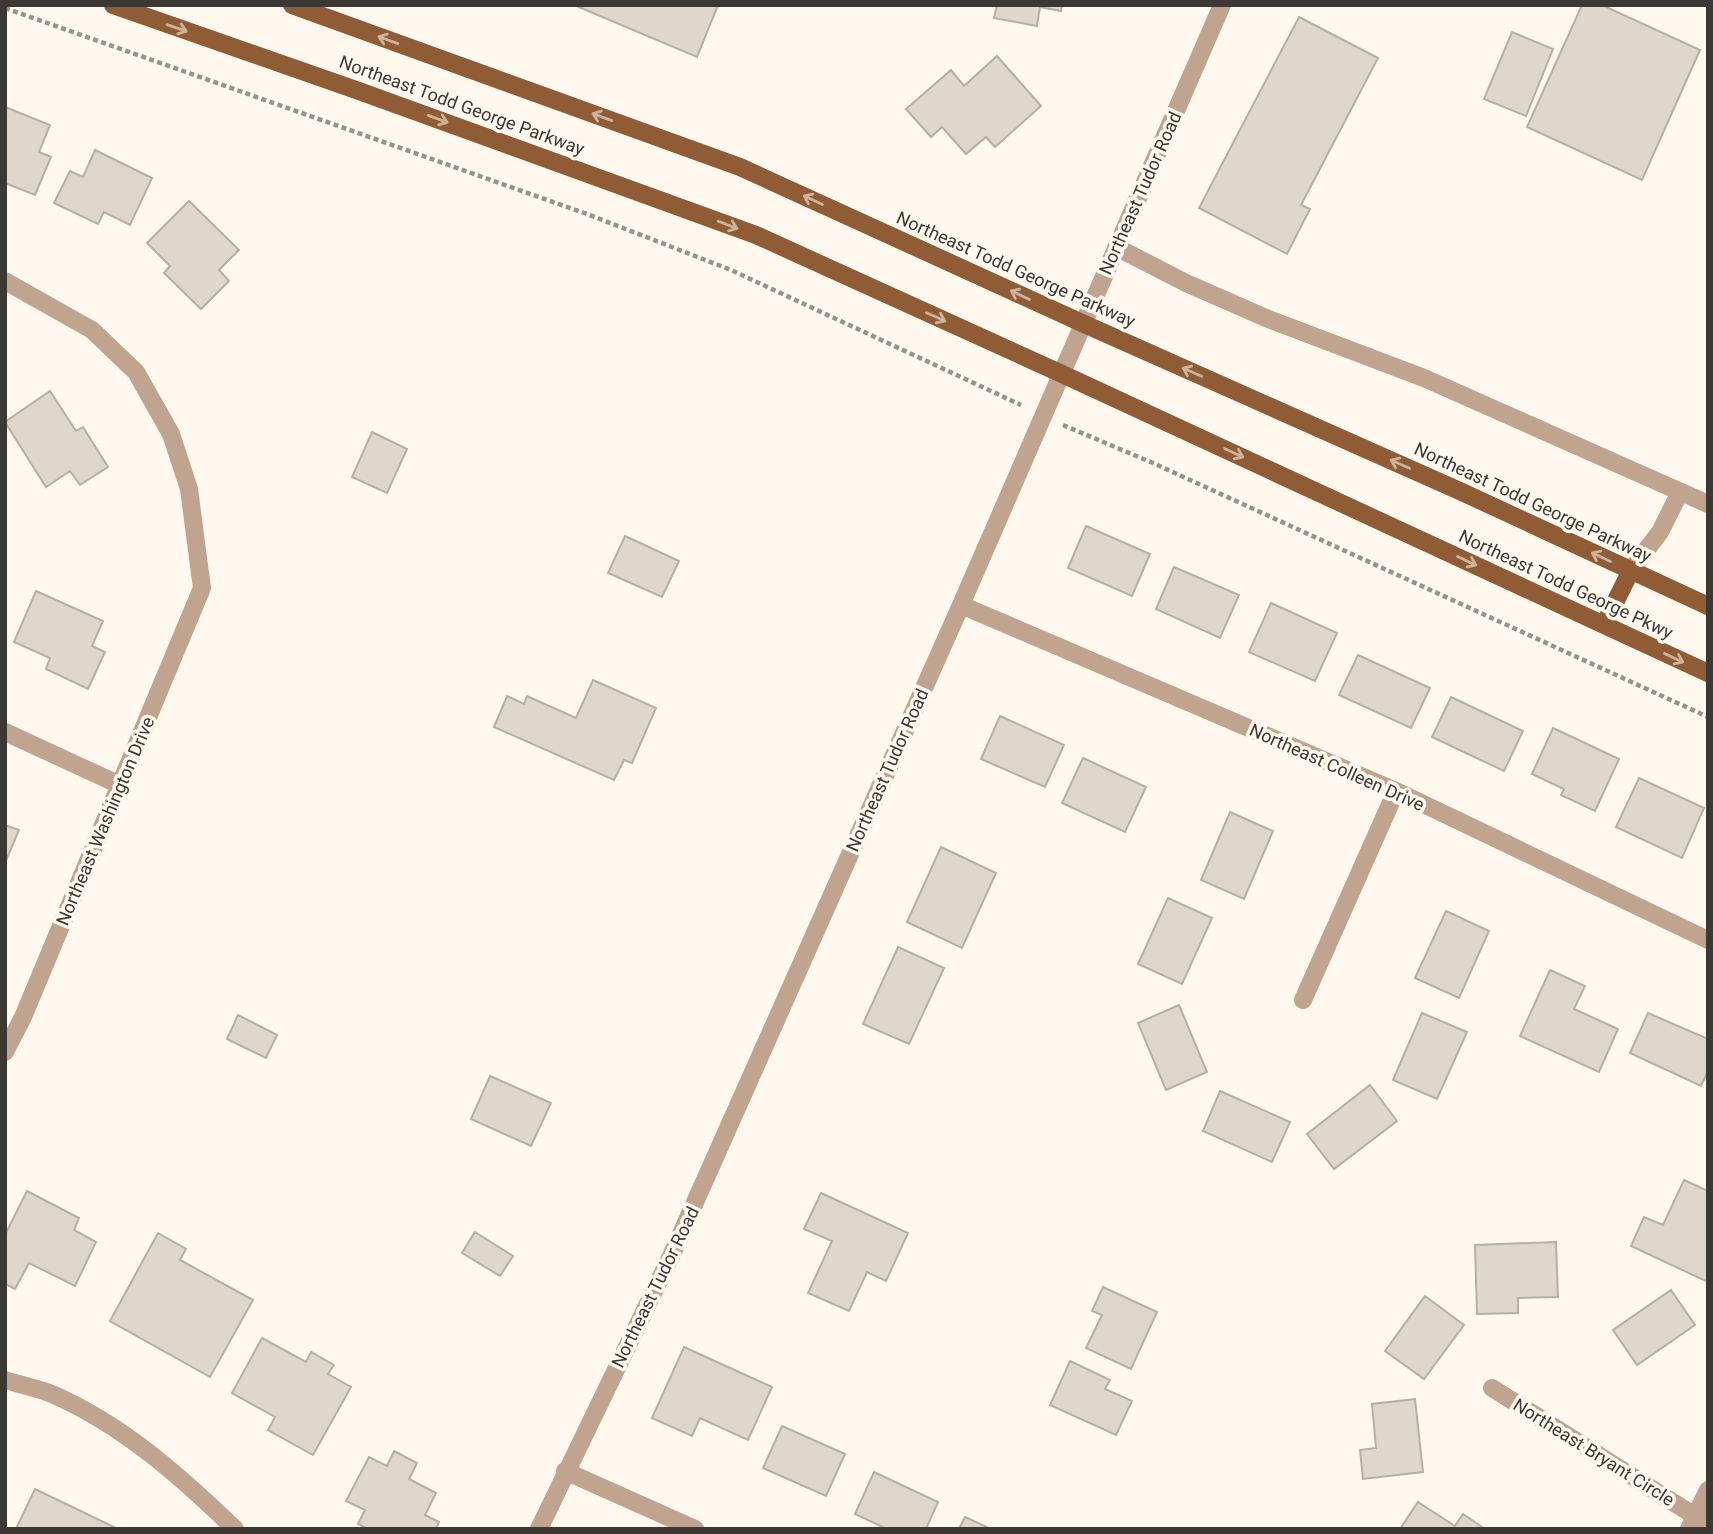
<svg xmlns="http://www.w3.org/2000/svg" width="1713" height="1534" viewBox="0 0 1713 1534" font-family="Roboto,sans-serif">
<rect width="100%" height="100%" fill="#fff8ef"/>
<path fill="#dfd6cc" stroke="#b7afa5" stroke-width="2" d="M574,5H718L697,57Z
M997,5H1062L1061,11L1040,7L1037,26L994,18Z
M1582,5H1602L1700,50L1642,180L1527,127Z
M1299,17L1378,58L1301,205L1310,209L1287,254L1199,208Z
M1512,32L1553,49L1526,116L1484,99Z
M997,56L1041,106L995,147L986,137L966,154L942,127L931,137L906,109L951,70L964,86Z
M5,107L50,125L39,152L51,157L35,195L5,183Z
M95,150L152,178L130,225L104,212L98,224L54,203L70,171L83,177Z
M189,201L239,250L219,270L229,281L201,309L164,273L170,266L147,243Z
M50,391L76,431L83,427L108,467L80,485L70,471L46,487L5,422Z
M372,432L407,449L387,493L352,477Z
M1086,526L1150,554L1132,596L1068,568Z
M625,536L679,561L662,597L608,573Z
M1174,567L1239,595L1220,638L1156,609Z
M36,591L103,621L92,646L105,652L88,689L46,669L50,658L14,642Z
M1271,603L1337,633L1315,681L1249,652Z
M1358,655L1430,688L1411,728L1339,695Z
M593,680L656,708L632,763L624,760L614,780L494,727L507,696L524,704L527,696L576,718Z
M1451,697L1523,731L1504,771L1432,737Z
M1000,716L1064,745L1045,787L981,759Z
M1553,728L1619,759L1595,811L1561,795L1564,789L1532,774Z
M1083,758L1146,787L1125,832L1062,803Z
M1639,778L1704,808L1682,858L1616,827Z
M1230,812L1273,831L1244,899L1201,880Z
M5,825L19,830L5,863Z
M941,847L996,873L962,948L907,922Z
M1168,898L1212,918L1182,984L1138,964Z
M1446,911L1489,931L1459,998L1415,978Z
M898,947L944,968L909,1044L863,1024Z
M1550,970L1585,986L1574,1009L1618,1029L1599,1072L1520,1036Z
M1179,1005L1207,1072L1166,1090L1138,1023Z
M1422,1013L1467,1032L1437,1099L1393,1080Z
M1648,1013L1708,1039V1071L1701,1086L1630,1053Z
M238,1015L277,1035L266,1058L227,1039Z
M490,1076L551,1103L531,1146L471,1119Z
M1370,1085L1397,1121L1334,1169L1307,1134Z
M1220,1091L1290,1122L1272,1162L1203,1131Z
M1684,1180L1708,1191V1282L1631,1246L1644,1217L1663,1225Z
M27,1191L79,1218L74,1230L96,1242L75,1286L29,1263L15,1289L5,1284V1235Z
M821,1193L908,1233L886,1281L867,1272L849,1311L808,1293L832,1241L804,1229Z
M475,1232L513,1256L500,1276L462,1253Z
M158,1233L186,1249L180,1260L253,1300L210,1377L110,1321Z
M1556,1242L1558,1297L1518,1298V1313L1477,1314L1475,1245Z
M1103,1287L1157,1312L1131,1369L1086,1348L1102,1315L1092,1311Z
M1671,1290L1695,1325L1637,1365L1613,1330Z
M1425,1296L1464,1325L1424,1379L1385,1351Z
M262,1338L306,1362L311,1352L334,1365L328,1374L351,1387L313,1455L268,1430L275,1417L232,1393Z
M684,1347L772,1387L748,1440L700,1418L692,1436L652,1418Z
M1070,1361L1110,1380L1105,1389L1132,1401L1116,1435L1050,1405Z
M1415,1399L1423,1472L1363,1479L1360,1450L1376,1448L1372,1404Z
M782,1426L845,1454L826,1496L763,1468Z
M394,1451L417,1463L409,1479L436,1493L425,1515L439,1522L436,1529H368L358,1524L365,1510L346,1501L369,1457L387,1466Z
M874,1472L938,1502L926,1529H887L855,1514Z
M35,1489L118,1529H16Z
M1418,1502L1455,1526L1463,1514L1485,1529H1400Z
M965,1517L991,1529H959Z"/>
<g fill="none" stroke-linecap="round" stroke-linejoin="round">
<path stroke="#97928b" stroke-width="4.5" stroke-dasharray="5 3.5" stroke-linecap="butt" d="M5,8L587,214L731,270L1021,405
M1063,425L1153,463L1708,717"/>
<path stroke="#c1a48f" stroke-width="18" d="M1116,247L1186,283L1266,318L1424,378L1708,504
M5,281L92,330L136,372L171,434L189,489L202,588L23,1017L5,1052
M1631,570L1660,532L1680,492
M961,605L1396,791L1708,940
M5,732L120,785
M1303,1000L1396,791
M5,1380C21,1385 37,1388 52,1394C123,1425 180,1476 235,1529
M1492,1388L1695,1516L1708,1521
M565,1471L695,1529
M539,1529L672,1254L961,605L1222,5
M1689,1529L1708,1490"/>
<path stroke="#8f5c36" stroke-width="18" d="M113,5L359,91L756,235L1060,373L1708,673
M292,5L740,167L1082,323L1462,492L1708,606
M1604,625L1631,570"/>
</g>
<defs><path id="oneway-shaft" d="M-6 0H5M1.5-3L5.5 0L1.5 3" fill="none" stroke-width="1.6" stroke-linecap="round" stroke-linejoin="round" transform="scale(1.75)"/></defs>
<g stroke="#cdb29c">
<use href="#oneway-shaft" transform="translate(177 28) rotate(19)"/>
<use href="#oneway-shaft" transform="translate(388 40) rotate(-160)"/>
<use href="#oneway-shaft" transform="translate(602 117) rotate(-160)"/>
<use href="#oneway-shaft" transform="translate(438 119) rotate(20)"/>
<use href="#oneway-shaft" transform="translate(813 200) rotate(-155)"/>
<use href="#oneway-shaft" transform="translate(728 225) rotate(21)"/>
<use href="#oneway-shaft" transform="translate(1020 295) rotate(-155)"/>
<use href="#oneway-shaft" transform="translate(936 317) rotate(24)"/>
<use href="#oneway-shaft" transform="translate(1192 372) rotate(-156)"/>
<use href="#oneway-shaft" transform="translate(1234 453) rotate(25)"/>
<use href="#oneway-shaft" transform="translate(1400 464) rotate(-156)"/>
<use href="#oneway-shaft" transform="translate(1601 557) rotate(-155)"/>
<use href="#oneway-shaft" transform="translate(1467 561) rotate(25)"/>
<use href="#oneway-shaft" transform="translate(1674 658) rotate(25)"/>
</g>
<g text-anchor="middle" dominant-baseline="central" stroke-width="7" stroke-linejoin="round" paint-order="stroke">
<g font-size="18" fill="#3c3834" stroke="#fff8ef">
<text transform="translate(462 105) rotate(20)">Northeast Todd George Parkway</text>
<text transform="translate(1140 193) rotate(-66)">Northeast Tudor Road</text>
<text transform="translate(1016 269) rotate(24)">Northeast Todd George Parkway</text>
<text transform="translate(1533 502) rotate(25)">Northeast Todd George Parkway</text>
<text transform="translate(1566 584) rotate(25)">Northeast Todd George Pkwy</text>
<text transform="translate(1337 767) rotate(24)">Northeast Colleen Drive</text>
<text transform="translate(887 770) rotate(-66)">Northeast Tudor Road</text>
<text transform="translate(105 821) rotate(-67)">Northeast Washington Drive</text>
<text transform="translate(655 1287) rotate(-64)">Northeast Tudor Road</text>
<text transform="translate(1594 1452) rotate(32)">Northeast Bryant Circle</text>
</g>
</g>
<rect width="1713" height="1534" fill="none" stroke="#3c3834" stroke-width="14"/>
</svg>
